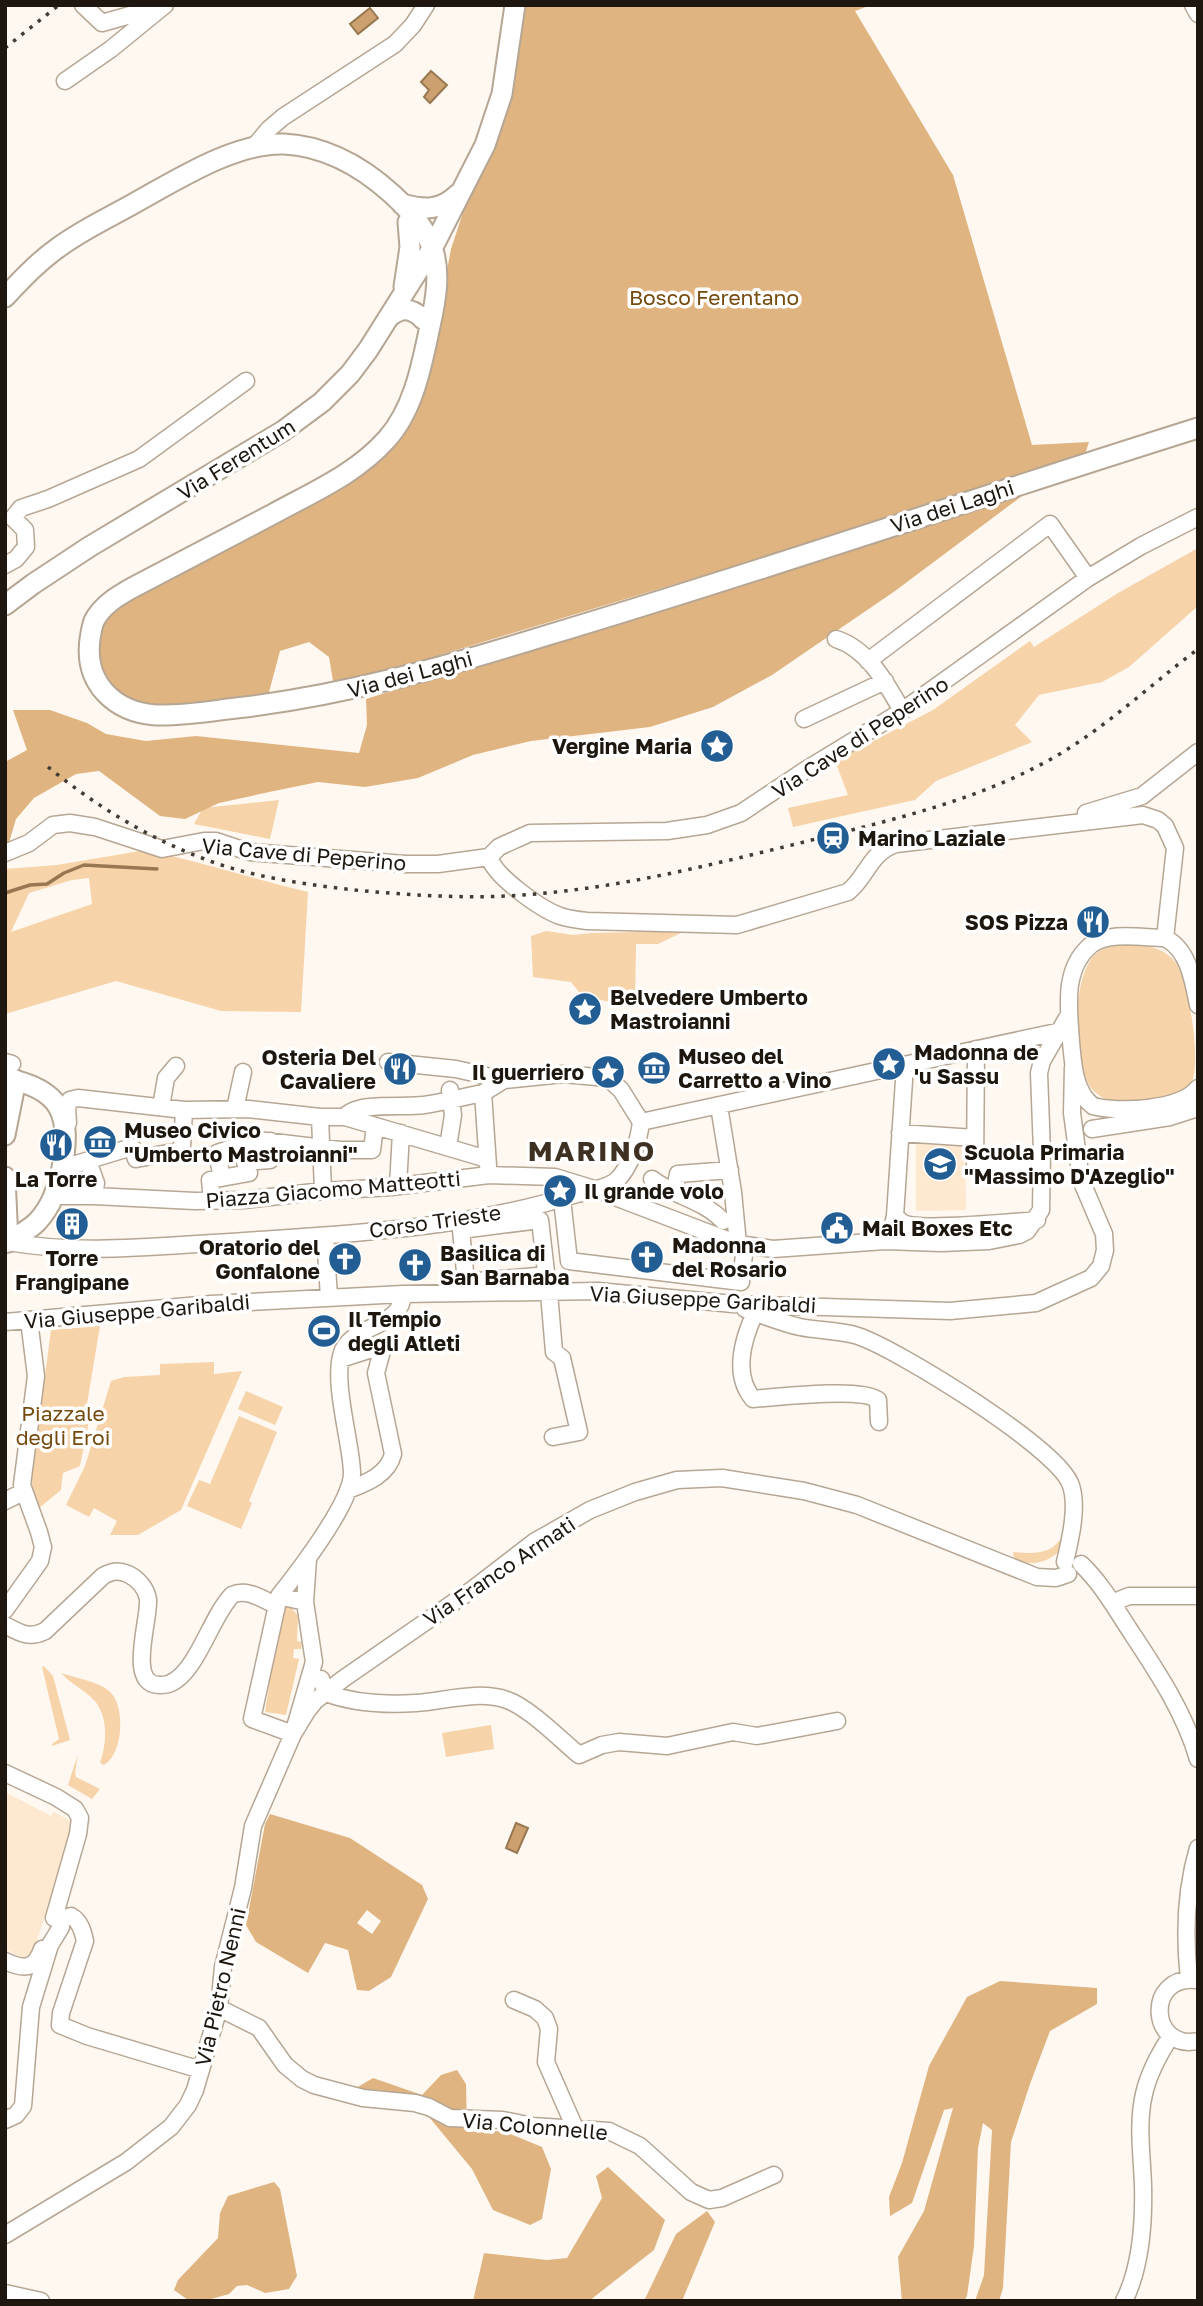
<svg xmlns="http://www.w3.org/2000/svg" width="1203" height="2306" viewBox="0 0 1203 2306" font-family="'Golos Text',sans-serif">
<rect width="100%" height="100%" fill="#fff8f0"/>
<path fill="#fee8cf" d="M916,1141L965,1142L966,1210L916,1211Z
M5,1792L51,1816L54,1812L69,1820L73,1829L33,1953L25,1957L18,1956L5,1949Z"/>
<path fill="#f7d3aa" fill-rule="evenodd" d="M1198,548V606L1129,667L1102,682L1039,695L1015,725L1032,742L936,781L915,800L793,827L788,808L848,795L835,761L933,710L1030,641L1034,647L1118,593Z
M279,800L270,839L194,824L203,808Z
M146,850C201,862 254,879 308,892L301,1012L221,1011L116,981L5,1014V869L57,865ZM89,878L92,904L11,932L29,893L72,880Z
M546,931L573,935L592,933L685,931L658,944H636L635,1006L583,997L571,982L533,977L531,936Z
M1138,945C1152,946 1166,950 1175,962C1189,979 1203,1068 1190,1086C1184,1095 1168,1097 1157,1101C1138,1107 1106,1106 1092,1089C1073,1065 1070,974 1097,953C1109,944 1124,945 1138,945Z
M100,1326L86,1410L91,1411L80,1466L63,1473L61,1490L39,1508L31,1481L51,1330Z
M214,1362V1374L242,1371L181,1510L138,1535H110L117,1521L94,1508L89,1517L66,1505L85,1466L111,1381L124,1377L160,1375V1364Z
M246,1391L283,1407L275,1425L238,1409Z
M239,1416L277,1432L249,1501L252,1503L241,1529L187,1506L199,1480L210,1484Z
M1060,1540H1067C1058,1559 1034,1570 1014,1558L1013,1552C1032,1553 1047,1556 1060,1540Z
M286,1606L291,1607L298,1616L297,1641L302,1642L301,1649H294L293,1658L299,1659L286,1715L265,1712L281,1608L284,1609Z
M44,1666L53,1676L70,1740L52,1746V1744L59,1739L42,1667Z
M61,1673C76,1678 102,1682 112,1694C125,1710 123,1754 104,1765L100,1763C107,1743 109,1714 92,1698C82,1689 69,1682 61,1673Z
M491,1725L494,1749L446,1757L442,1733Z
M78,1754L75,1773L76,1777L100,1789L92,1799L68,1785Z"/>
<path fill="#e0b481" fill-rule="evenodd" d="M526,5H871L855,11L953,175L1032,445L1089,442L1084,457L1036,475L334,687L329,657L309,642L280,651L268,696L175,711L122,700L101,677L95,631L106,611L403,433L423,396L451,249L472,185L491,154L503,124Z
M1026,493L895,591L772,675L713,707L650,727L531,741L473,755L418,778L365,787L318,782L274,791L219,803L185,819L160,816L99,771L76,774L34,798L16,819L5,856V762L27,750L13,710H50L87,723L106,734L146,741L196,736L359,753L367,725L366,699Z
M270,1814L350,1838L422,1885L428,1899L391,1977L369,1991L357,1990L348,1950L325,1943L308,1973L256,1942L246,1925L265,1824ZM367,1910L381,1921L372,1934L357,1923Z
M1000,1981L1097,1988V2004L1050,2031L1030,2084L1011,2142L1003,2288L999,2301H975L984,2275L992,2130L983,2123L978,2148L974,2246L967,2296L964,2301H902L898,2257L924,2211L953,2108L944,2110L912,2203L890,2216L889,2197L902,2163L929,2066L967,1997Z
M457,2070L466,2084L467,2132L503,2131L542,2147L551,2169L542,2219L530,2225L493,2210L472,2169L424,2111L356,2088L373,2078L422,2095L441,2075Z
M608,2167L665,2220L654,2250L589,2301H473L484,2253L547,2260L567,2258L602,2198L596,2176Z
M274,2182L280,2189L297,2276L289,2289L265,2293L247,2285L237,2286L229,2294L204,2301L188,2300L174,2290L178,2280L218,2238L220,2213L228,2196Z
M707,2211L715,2222L682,2301H644L676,2234Z"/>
<path fill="#cda16f" stroke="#987852" stroke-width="2" d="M370,8L378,18L358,34L350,24Z
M431,71L447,85L430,103L424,97L429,90L421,82Z
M516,1823L528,1828L517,1853L506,1848Z"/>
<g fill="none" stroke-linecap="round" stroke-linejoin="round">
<path stroke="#987852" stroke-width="3.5" d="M5,893L30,885L47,884L64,873L84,865L157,869"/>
<g stroke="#b6a694" stroke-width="19">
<path id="minor" d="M83,5L102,23L158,7
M1193,5L1198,14
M65,81L111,49L165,5
M253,148L269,129L283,117L395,44L413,25L426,5
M5,565L16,559L26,547L25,530L13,518L21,508L48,499L139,459L246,381
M836,639C868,649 887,684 902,711
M868,661L1050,524L1088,578
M804,719L885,681
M1086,813L1142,796L1198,752
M5,853L29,843L53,825L70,823L95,827L162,849L204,841H216L249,852L405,864H438L489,857
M1165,938L1175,848L1165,826L1158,820L1143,815L896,844C870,852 867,877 848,892L737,925L587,921C578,920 569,919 560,916C541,909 495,877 489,857L499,847L530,833L667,831L707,825L741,813L807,769L902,711L1088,578L1141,546L1198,517
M1198,1005C1193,981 1189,950 1165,938C1143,938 1109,931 1091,945C1062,969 1069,1009 1071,1042C1073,1063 1074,1092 1093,1106C1118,1113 1181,1110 1198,1088
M976,1049L975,1169H1041
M5,1062L12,1064
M388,1062L456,1069L504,1080
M719,1106L733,1192L738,1244
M161,1107L166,1078L176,1066
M235,1109L243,1072
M320,1117L323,1191
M345,1117C356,1101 405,1108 424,1105C444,1102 463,1097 483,1093
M641,1122L1061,1031
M68,1123L67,1107L70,1100L78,1098L184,1110L248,1109L320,1117H345L487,1159
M1092,1129L1170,1117L1198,1108
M900,1133L975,1138
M448,1147L453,1115L450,1090
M88,1161L96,1183L94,1196
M488,1166L483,1093L504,1080L563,1074L608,1078L621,1090L641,1122
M61,1173L76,1164L132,1147L136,1159L178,1151L182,1147L184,1110
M222,1178L217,1153L235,1147L250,1139L340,1150H372L375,1126
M652,1179C673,1196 704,1200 723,1221
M398,1186L401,1133
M674,1192L678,1174L730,1170
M55,1196H94L195,1201L244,1200L323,1191L391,1187L489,1175L555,1177L594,1189L738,1244L773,1249L885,1241L941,1243L989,1241L1019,1235L1027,1231L1041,1210L1042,1152L1039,1073L1042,1061L1067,1018
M562,1199L569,1261L741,1282L745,1245
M212,1201L210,1180L249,1173L245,1162L270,1160L271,1141
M895,1216C897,1218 900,1221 903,1223C919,1231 1014,1222 1037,1220
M540,1220L546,1272L537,1276L466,1282L461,1230Z
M325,1236L329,1297
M885,1241L892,1229L895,1216L905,1065
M8,1242C82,1255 156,1246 230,1242C346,1234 466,1229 577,1194C589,1191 608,1188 617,1180C631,1166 639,1140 641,1122
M549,1293L554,1352L562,1358L579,1432L553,1437
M745,1309C763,1315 781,1323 800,1327C819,1331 840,1330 858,1336C899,1350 1054,1446 1070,1483C1079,1504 1070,1541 1065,1562
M755,1313C743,1339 732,1374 753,1399C777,1397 862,1387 878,1400L879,1422
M5,1322L211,1304L403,1294L598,1291L733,1304L950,1311L1036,1303L1091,1278L1101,1266L1105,1250L1104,1234L1081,1180L1072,1113L1073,1067
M341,1359L375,1348L382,1351L376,1373L393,1454C388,1475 366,1483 348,1490
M5,1501L23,1492
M1081,1564C1101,1583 1114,1606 1129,1629C1156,1670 1184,1711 1198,1759
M279,1596C298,1572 353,1501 352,1472C351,1441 331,1378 343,1350C356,1324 402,1327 403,1294
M279,1596L305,1602L314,1662L293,1734L252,1719Z
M305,1602L308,1559
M1112,1603L1129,1596H1198
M5,1610L40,1561L43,1547L39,1532L22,1485L36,1376L29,1320
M5,1625C20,1633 29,1639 45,1631L103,1576C112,1571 118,1570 128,1574C138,1579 146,1588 148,1599C150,1619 126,1686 160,1685C167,1685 170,1684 176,1680C199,1664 212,1616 232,1595C247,1588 262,1599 275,1605
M321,1679L326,1693C353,1703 386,1705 416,1703C444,1701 479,1690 507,1700C528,1707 560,1739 579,1755L602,1745L619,1742L667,1746L733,1732L757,1736L837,1721
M5,1773L56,1797L75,1809L80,1818L78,1834L54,1918
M62,1919L71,1916C80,1921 83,1931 85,1941L61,2013L60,2025L87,2036L201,2070
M5,1961C22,1969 35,1971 42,1949
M1189,1979C1184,1934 1185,1892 1198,1848
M1197,1980C1145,1974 1149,2051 1198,2041
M514,2000L535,2009L545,2018L549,2029L546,2062L575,2128
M219,2008L259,2028L285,2065L302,2079L314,2085L363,2098L415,2103L429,2107L450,2118L503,2120L532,2126L609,2131L640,2146L691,2192L709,2200L722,2198L774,2175
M5,2120L16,2115L23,2106L31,2007L50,1945L61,1927
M5,2235L126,2162L171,2127L188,2105L195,2090L219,2008L223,1967L243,1888L253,1826L293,1734L307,1711L315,1701L343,1679L473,1589L534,1542L590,1510L635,1492L677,1480L722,1478L804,1491L857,1505L1037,1577L1056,1578L1068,1574
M5,2293L41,2301
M1124,2301C1141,2267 1144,2222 1143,2185C1142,2155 1137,2124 1144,2094C1149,2072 1159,2054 1171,2036"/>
</g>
<g stroke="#b6a694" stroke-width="23">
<path id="major" d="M402,204C424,210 441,211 458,194
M404,287L410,247L408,222
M5,297C22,279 39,261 59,247C82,230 108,218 133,204C175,181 235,142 284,144C326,146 361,166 392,194C439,237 444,265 430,326C422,364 414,409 387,439C356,474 313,492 273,514C226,539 179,563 132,588C118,596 102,605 94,621C92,626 91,633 90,639C84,683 114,712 156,715C186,716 216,710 245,707C349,694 448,666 548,635C766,570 981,496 1198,428
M388,318C401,307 411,307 423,319
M5,605L33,584L89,547L283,431L322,402L350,374L368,350L433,247L485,145L502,94L515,5
M5,1078C61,1089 72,1114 62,1168C57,1189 52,1206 37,1222C28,1231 16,1237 5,1243
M5,1135L16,1080
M5,1177L8,1242"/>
</g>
<use href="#minor" stroke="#fff" stroke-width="16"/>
<use href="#major" stroke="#fff" stroke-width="19"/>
<path stroke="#413b34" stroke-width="3.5" stroke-dasharray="3.5 7" stroke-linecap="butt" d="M5,48L59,5
M48,767C95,805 146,837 202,858C250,877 303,884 354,890C418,896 482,900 546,893C631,885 714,864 796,844C878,823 963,805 1038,766C1097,736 1145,689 1198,649"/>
</g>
<defs>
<g id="sight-disc" transform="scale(1.75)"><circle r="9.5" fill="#225d94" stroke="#fff"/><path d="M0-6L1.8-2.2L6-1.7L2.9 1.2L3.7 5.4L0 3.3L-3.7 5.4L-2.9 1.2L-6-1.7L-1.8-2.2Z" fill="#fff"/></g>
<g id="station-disc" transform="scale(1.75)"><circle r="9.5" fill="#225d94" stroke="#fff"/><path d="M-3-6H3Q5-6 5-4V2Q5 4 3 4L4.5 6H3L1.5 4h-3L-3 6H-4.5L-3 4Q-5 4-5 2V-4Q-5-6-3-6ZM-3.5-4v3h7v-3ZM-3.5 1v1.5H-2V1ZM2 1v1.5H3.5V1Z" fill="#fff"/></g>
<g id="restaurant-disc" transform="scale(1.75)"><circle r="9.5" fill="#225d94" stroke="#fff"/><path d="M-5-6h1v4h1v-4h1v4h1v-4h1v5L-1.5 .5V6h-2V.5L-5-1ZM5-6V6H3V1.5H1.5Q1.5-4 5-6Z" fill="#fff"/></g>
<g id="museum-disc" transform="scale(1.75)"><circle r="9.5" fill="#225d94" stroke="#fff"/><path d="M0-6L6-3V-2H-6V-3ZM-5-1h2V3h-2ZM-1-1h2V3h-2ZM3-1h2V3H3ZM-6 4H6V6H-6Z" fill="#fff"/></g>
<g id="school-disc" transform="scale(1.75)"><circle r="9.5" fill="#225d94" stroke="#fff"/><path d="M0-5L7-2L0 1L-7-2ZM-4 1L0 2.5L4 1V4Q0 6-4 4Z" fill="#fff"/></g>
<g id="building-disc" transform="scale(1.75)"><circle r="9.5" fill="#225d94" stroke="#fff"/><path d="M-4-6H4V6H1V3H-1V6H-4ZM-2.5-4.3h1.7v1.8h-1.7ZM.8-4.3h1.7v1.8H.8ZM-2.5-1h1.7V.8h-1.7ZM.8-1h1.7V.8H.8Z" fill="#fff"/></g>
<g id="civic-disc" transform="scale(1.75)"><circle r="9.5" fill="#225d94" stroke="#fff"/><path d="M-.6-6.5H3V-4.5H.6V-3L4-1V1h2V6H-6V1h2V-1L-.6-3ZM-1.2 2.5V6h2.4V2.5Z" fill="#fff"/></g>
<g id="church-disc" transform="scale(1.75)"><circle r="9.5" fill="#225d94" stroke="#fff"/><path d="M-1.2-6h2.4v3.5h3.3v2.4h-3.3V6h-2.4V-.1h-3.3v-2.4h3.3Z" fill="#fff"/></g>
<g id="stadium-disc" transform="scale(1.75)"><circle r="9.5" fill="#225d94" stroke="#fff"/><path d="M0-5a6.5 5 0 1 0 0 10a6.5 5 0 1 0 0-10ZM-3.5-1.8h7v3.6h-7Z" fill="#fff"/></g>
</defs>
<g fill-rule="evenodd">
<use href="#sight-disc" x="717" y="746"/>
<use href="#station-disc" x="833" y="838"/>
<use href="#restaurant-disc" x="1093" y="922"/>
<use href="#sight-disc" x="585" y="1009"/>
<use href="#sight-disc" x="889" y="1064"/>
<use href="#museum-disc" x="654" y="1068"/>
<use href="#restaurant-disc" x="400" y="1069"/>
<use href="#sight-disc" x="608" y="1072"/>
<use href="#museum-disc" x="100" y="1142"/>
<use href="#restaurant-disc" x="56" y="1145"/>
<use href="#school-disc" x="940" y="1164"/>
<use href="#sight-disc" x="560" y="1191"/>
<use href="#building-disc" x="72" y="1224"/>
<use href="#civic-disc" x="837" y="1228"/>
<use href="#church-disc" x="647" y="1257"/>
<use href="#church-disc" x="345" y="1259"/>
<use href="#church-disc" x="415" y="1265"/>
<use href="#stadium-disc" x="324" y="1331"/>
</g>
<g text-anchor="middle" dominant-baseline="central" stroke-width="7" stroke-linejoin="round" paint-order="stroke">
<g font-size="21" fill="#754b0e" stroke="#fff">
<text x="714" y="297">Bosco Ferentano</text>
<text x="63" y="1413">Piazzale<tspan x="63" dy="24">degli Eroi</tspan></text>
</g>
<g font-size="21" fill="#1d1710" stroke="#fff">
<text transform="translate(236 459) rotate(-32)">Via Ferentum</text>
<text transform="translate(952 506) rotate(-18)">Via dei Laghi</text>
<text transform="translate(410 674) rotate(-15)">Via dei Laghi</text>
<text transform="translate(860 737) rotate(-33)">Via Cave di Peperino</text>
<text transform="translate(304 854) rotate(5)">Via Cave di Peperino</text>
<text transform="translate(333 1189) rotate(-5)">Piazza Giacomo Matteotti</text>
<text transform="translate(435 1221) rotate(-8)">Corso Trieste</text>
<text transform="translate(703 1299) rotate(3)">Via Giuseppe Garibaldi</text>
<text transform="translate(137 1311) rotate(-5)">Via Giuseppe Garibaldi</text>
<text transform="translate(499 1571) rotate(-34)">Via Franco Armati</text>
<text transform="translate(220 1987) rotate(-77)">Via Pietro Nenni</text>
<text transform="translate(535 2126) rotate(5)">Via Colonnelle</text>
</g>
<g font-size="21" font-weight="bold" fill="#1d1710" stroke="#fff" text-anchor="start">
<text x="692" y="746" text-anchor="end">Vergine Maria</text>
<text x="858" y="838">Marino Laziale</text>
<text x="1068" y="922" text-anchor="end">SOS Pizza</text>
<text x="610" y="997">Belvedere Umberto<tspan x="610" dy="24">Mastroianni</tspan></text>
<text x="914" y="1052">Madonna de<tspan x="914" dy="24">'u Sassu</tspan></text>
<text x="678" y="1056">Museo del<tspan x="678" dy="24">Carretto a Vino</tspan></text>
<text x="376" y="1057" text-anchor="end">Osteria Del<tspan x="376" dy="24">Cavaliere</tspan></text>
<text x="584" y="1072" text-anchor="end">Il guerriero</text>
<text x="124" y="1130">Museo Civico<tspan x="124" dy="24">"Umberto Mastroianni"</tspan></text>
<text x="964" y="1152">Scuola Primaria<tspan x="964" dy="24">"Massimo D'Azeglio"</tspan></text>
<text x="56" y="1179" text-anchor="middle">La Torre</text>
<text x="584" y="1191">Il grande volo</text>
<text x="862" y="1228">Mail Boxes Etc</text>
<text x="672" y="1245">Madonna<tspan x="672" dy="24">del Rosario</tspan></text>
<text x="320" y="1247" text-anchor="end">Oratorio del<tspan x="320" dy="24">Gonfalone</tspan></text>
<text x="440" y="1253">Basilica di<tspan x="440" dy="24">San Barnaba</tspan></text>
<text x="72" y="1258" text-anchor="middle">Torre<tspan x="72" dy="24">Frangipane</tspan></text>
<text x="348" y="1319">Il Tempio<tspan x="348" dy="24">degli Atleti</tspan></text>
</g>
<g font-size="28" font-weight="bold" letter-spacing="2" fill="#3f3122" stroke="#fff">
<text x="592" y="1150">MARINO</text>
</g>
</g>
<rect width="1203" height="2306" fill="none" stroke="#1d1710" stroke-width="14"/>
</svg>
